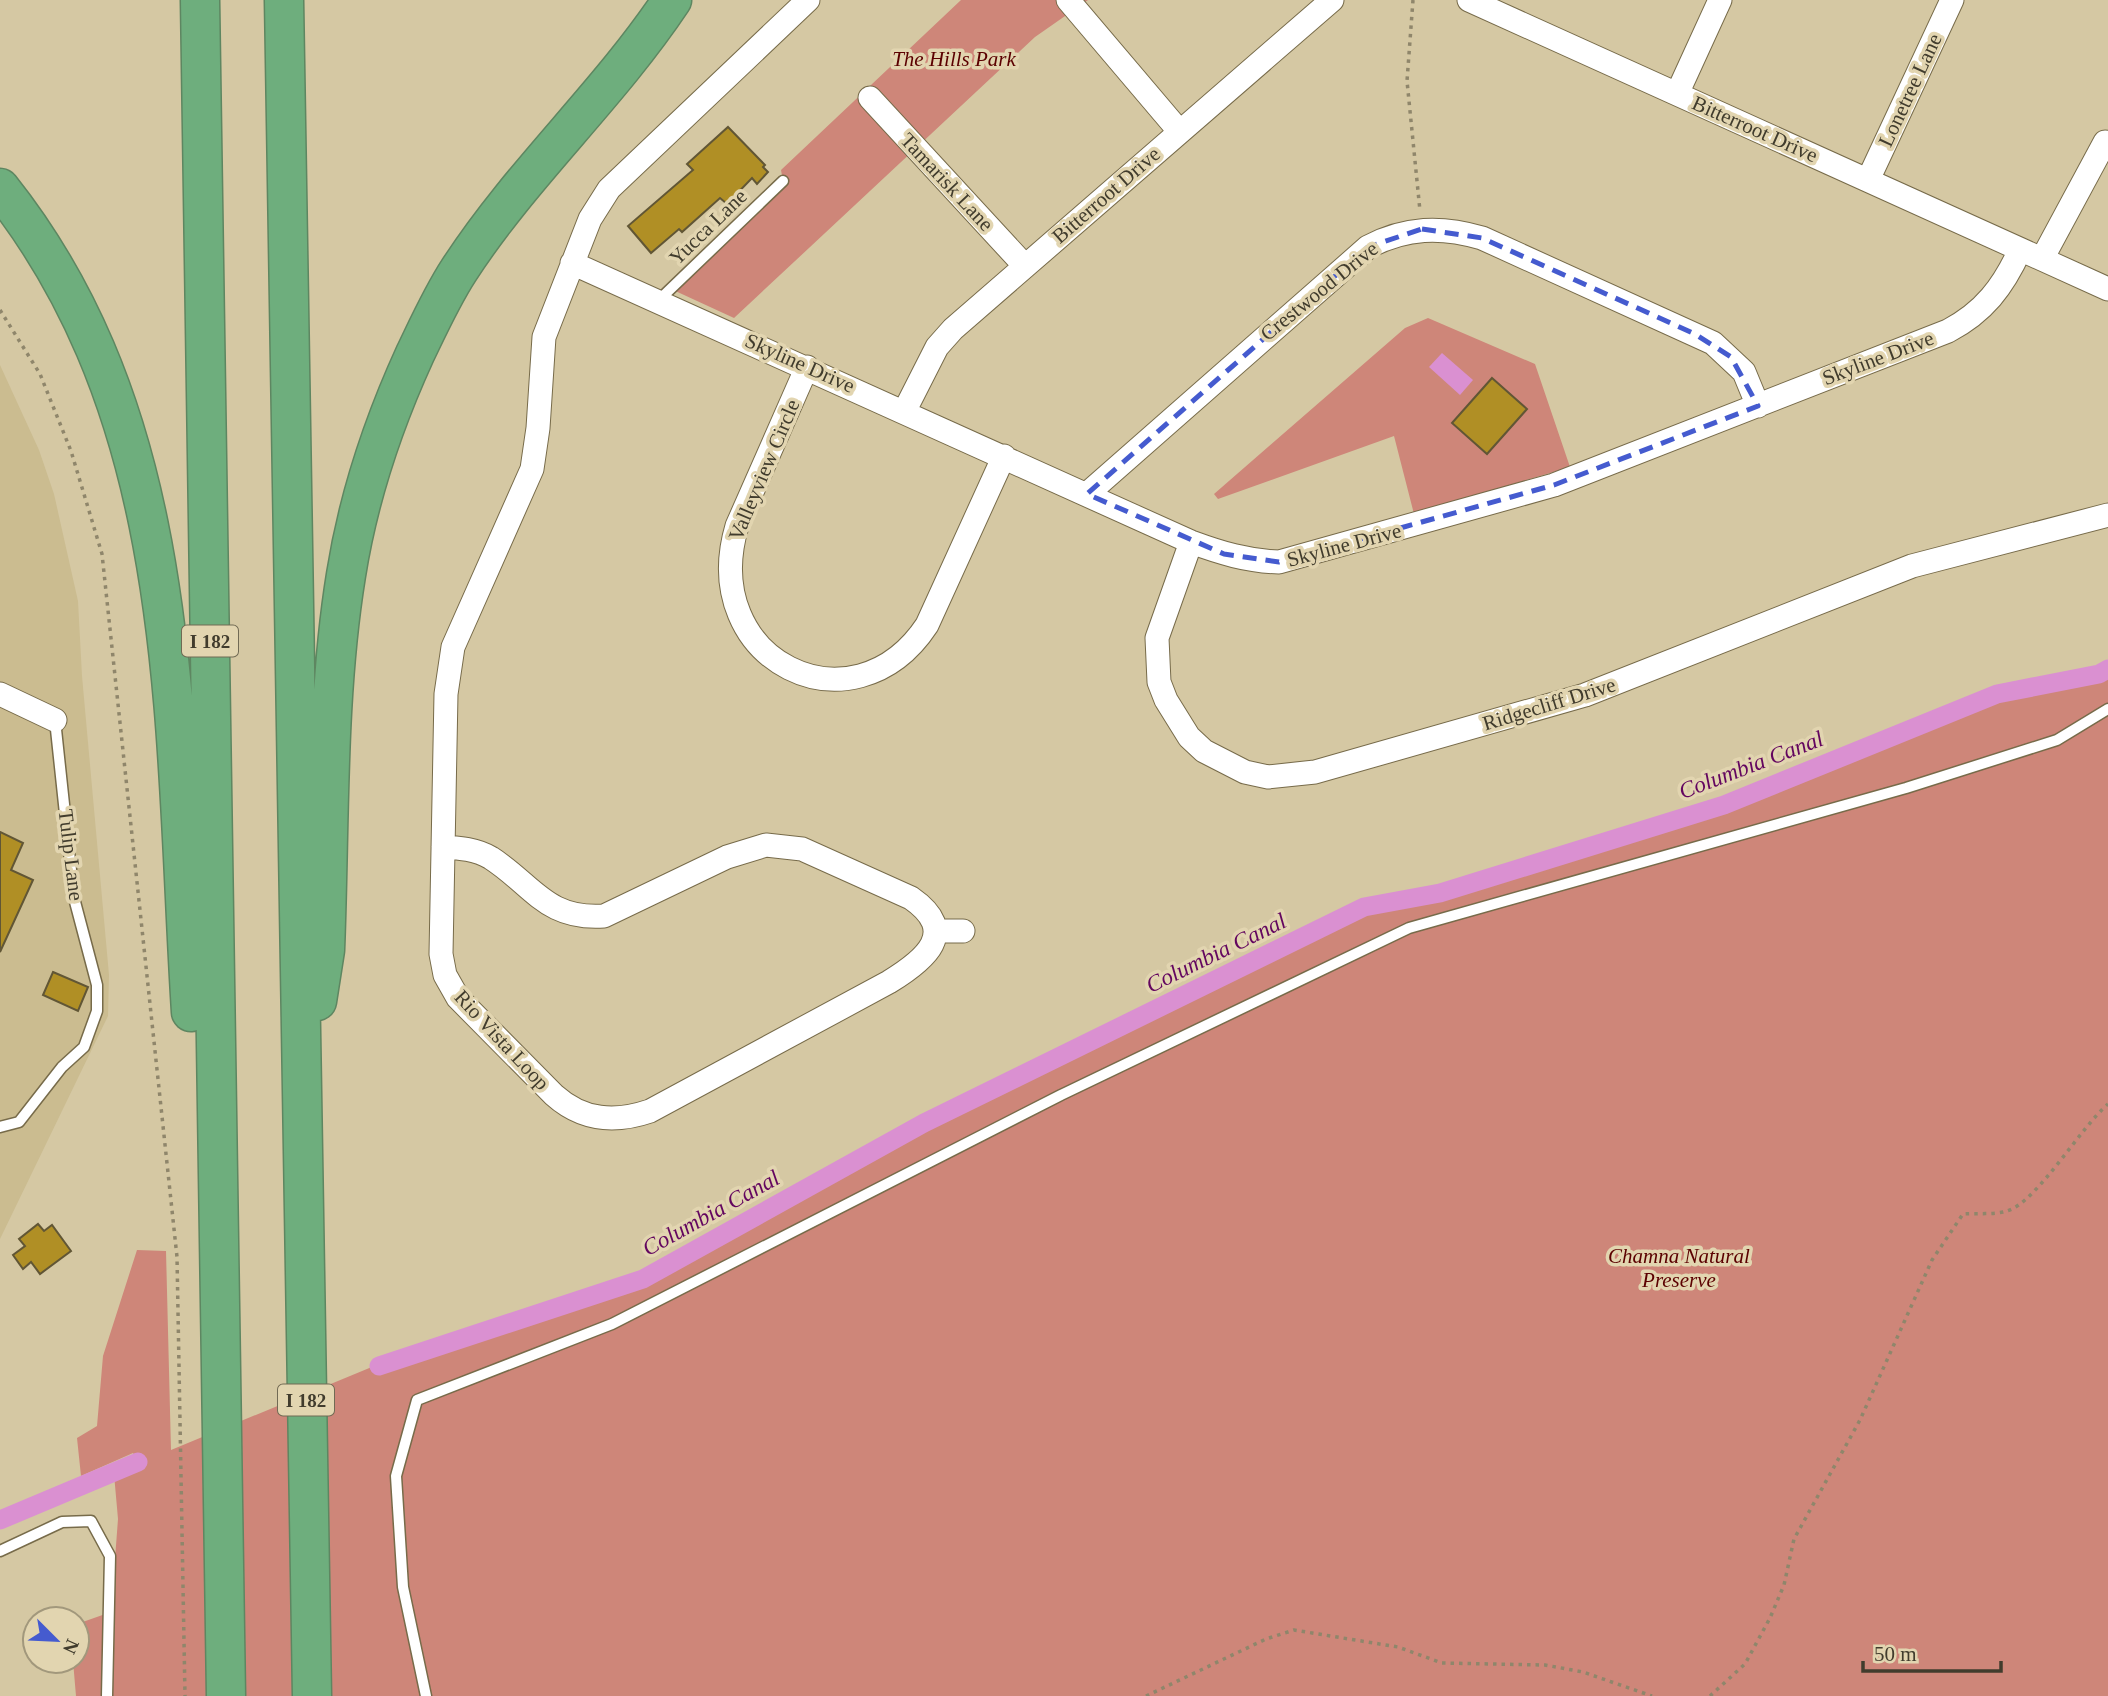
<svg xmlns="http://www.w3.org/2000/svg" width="2108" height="1696" viewBox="0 0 2108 1696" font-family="'Times New Roman',serif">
<rect width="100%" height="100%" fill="#d5c8a3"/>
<path fill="#cbbc90" d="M0,365L39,450L54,494L78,601L82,676L109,975L108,1016L0,1239Z"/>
<path fill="#ce8679" d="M961,0H1088L1035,37L734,318L671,289L783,181L781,170Z
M1428,318L1535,364L1570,467L1414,514L1394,436L1218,499L1214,494L1405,328Z
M2108,669V1696H76L73,1661H77V1624L111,1612L118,1519L114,1474L138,1463L133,1453L81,1476L77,1438L97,1426L103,1356L137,1250L166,1251L171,1450L379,1364L643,1279L924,1123L1364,907L1440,893L1724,805L1997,694L2098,674Z"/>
<path fill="#da90d1" d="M1442,353L1473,380L1460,395L1429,367Z"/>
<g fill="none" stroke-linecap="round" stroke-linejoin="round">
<path stroke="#da90d1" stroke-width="19" d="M379,1366L643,1279L924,1123L1364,907L1440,893L1724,805L1997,694L2099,674L2108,669
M0,1520L138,1462"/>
</g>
<path fill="#b08f25" stroke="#615635" stroke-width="2" d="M728,127L765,165L763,167L768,172L757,184L752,178L727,204L720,198L682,232L679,229L651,253L628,226L693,170L687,164Z
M1492,378L1527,409L1487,454L1452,423Z
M0,832L23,843L11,870L33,880L0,952Z
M53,972L88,987L78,1011L43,995Z
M38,1224L44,1231L52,1225L71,1251L40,1274L31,1262L23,1269L13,1255L25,1246L19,1239Z"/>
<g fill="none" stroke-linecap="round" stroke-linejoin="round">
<g stroke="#776b4a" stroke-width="13">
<path id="lane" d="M659,300L783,181
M0,1127L19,1122L62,1067L84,1047L97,1011V985L74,898L55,720
M0,1551L62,1522L91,1521L110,1556L107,1696
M426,1696L403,1587L396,1476L417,1400L612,1324L1061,1095L1409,928L1906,788L2057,740L2108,709"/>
</g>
<g stroke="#776b4a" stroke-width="25">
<path id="street" d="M1068,0L1180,132
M1469,0L2108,289
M1677,94L1720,0
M870,98L1024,265
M1868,180L1952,0
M2042,259L2105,142
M572,263L1191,542C1221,553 1247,561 1279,562L1554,485L1948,331C1984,312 2003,287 2020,250
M807,367L737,526C697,661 853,737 927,625L1004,456
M905,410L937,347L953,329L1332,0
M1087,494L1368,247C1406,227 1441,226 1482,238L1713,343L1744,372L1758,406
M1191,542L1157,638L1159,682L1166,700L1189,737L1204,751L1245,772L1268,777L1315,772L1585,695L1912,566L2108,515
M0,694L55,720
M443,847C460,848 476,849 491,858C533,885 546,920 604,916L727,857L766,845L802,849L911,898C960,932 925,960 889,982L650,1111C615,1123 583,1121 554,1095L458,998L445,975L441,954L446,694L453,647L532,469L538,428L544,337L590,219L609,189L808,0
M936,931H963"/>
</g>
<g stroke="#5e8661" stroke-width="41">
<path id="highway" d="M200,0L226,1696
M284,0L312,1696
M0,188C187,423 173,728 191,1012
M317,1001L325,950C330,826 326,698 346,575C358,499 383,424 415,354C429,325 442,296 459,270C522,173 608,96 672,0"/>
</g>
<path stroke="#8f866b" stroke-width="3.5" stroke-dasharray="3.5 5" stroke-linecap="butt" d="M1413,0L1407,81L1420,211
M0,310L40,374L71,451L102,554L177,1257L185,1696
M1146,1696L1266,1639L1294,1630L1398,1647L1442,1663L1545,1665L1583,1672L1652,1696
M1710,1696L1745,1664L1770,1618L1784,1585L1794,1539L1860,1420L1932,1260L1963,1214C1976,1213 1994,1215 2007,1211C2036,1203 2081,1127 2108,1104"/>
<use href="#lane" stroke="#fff" stroke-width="10"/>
<use href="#street" stroke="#fff" stroke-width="23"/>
<use href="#highway" stroke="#6eae7d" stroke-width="38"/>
</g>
<path fill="none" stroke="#455bcf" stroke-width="5" stroke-dasharray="14 9" stroke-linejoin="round" d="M1422,229L1482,238L1695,334L1731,357L1758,406L1554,485L1279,562L1224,554L1087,494L1368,247Z"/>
<g text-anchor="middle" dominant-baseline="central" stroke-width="7" stroke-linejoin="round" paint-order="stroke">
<g fill="#e2d5b0" stroke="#716a54" stroke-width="2">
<rect x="182" y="625.5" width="56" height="31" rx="5"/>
<rect x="278" y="1384.5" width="56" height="31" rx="5"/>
</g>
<g font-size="19" font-weight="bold" fill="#413c2d">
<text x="210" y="641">I 182</text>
<text x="306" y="1400">I 182</text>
</g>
<g font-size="21" font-style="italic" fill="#5b0000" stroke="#e2d5b0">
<text x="954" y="59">The Hills Park</text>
<text x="1679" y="1256">Chamna Natural<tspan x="1679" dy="24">Preserve</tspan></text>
</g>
<g font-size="21" fill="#413c2d" stroke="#e2d5b0">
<text transform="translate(1910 90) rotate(-65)">Lonetree Lane</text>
<text transform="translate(1755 129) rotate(24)">Bitterroot Drive</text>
<text transform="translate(947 182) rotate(47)">Tamarisk Lane</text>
<text transform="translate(1106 195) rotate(-41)">Bitterroot Drive</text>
<text transform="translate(708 227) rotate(-44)">Yucca Lane</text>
<text transform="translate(1319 291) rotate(-39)">Crestwood Drive</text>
<text transform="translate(1878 358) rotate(-21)">Skyline Drive</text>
<text transform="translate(800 363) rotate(24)">Skyline Drive</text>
<text transform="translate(764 470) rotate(-67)">Valleyview Circle</text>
<text transform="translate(1344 545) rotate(-15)">Skyline Drive</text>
<text transform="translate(1549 704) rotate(-17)">Ridgecliff Drive</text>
<text transform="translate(71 855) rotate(83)">Tulip Lane</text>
<text transform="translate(502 1040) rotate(47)">Rio Vista Loop</text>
</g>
<g font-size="23" font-style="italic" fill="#63065f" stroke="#e2d5b0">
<text transform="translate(1751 765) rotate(-21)">Columbia Canal</text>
<text transform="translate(1216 953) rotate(-26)">Columbia Canal</text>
<text transform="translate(711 1213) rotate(-29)">Columbia Canal</text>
</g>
</g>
<g transform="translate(56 1640) rotate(114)"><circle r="33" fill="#e2d5b0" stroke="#a2987c" stroke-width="2"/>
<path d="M0-5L12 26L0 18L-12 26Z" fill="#455bcf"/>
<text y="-10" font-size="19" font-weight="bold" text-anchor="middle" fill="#413c2d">N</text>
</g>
<path d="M1863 1661v10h138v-10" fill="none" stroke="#413c2d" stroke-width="3.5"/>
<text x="1874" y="1661" font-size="21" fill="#413c2d" stroke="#e2d5b0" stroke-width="5" paint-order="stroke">50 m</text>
</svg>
